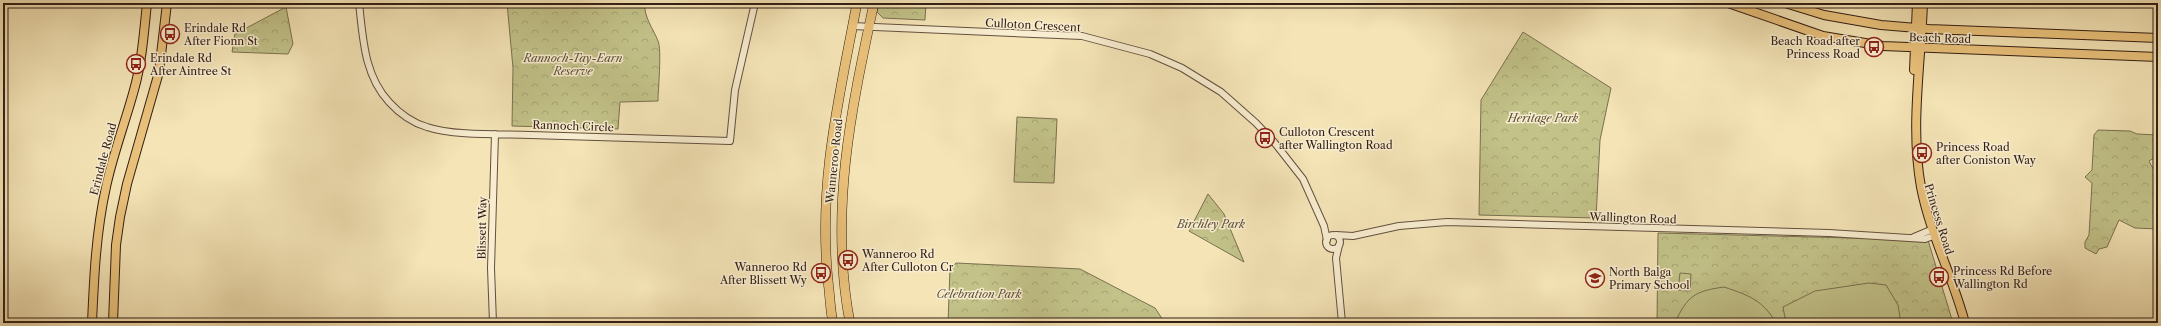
<svg xmlns="http://www.w3.org/2000/svg" width="2161" height="326" viewBox="0 0 2161 326" font-family="'Libre Caslon Text',serif">
<defs>
<pattern id="park-crowns" width="20" height="18" patternUnits="userSpaceOnUse"><rect width="20" height="18" fill="#c2c289"/><path d="M2 6a3 3 0 1 1 6 0M12 15a3 3 0 1 1 6 0" fill="none" stroke="#a7a676"/></pattern>
</defs>
<rect width="100%" height="100%" fill="#f4e4b6"/>
<filter id="stains"><feTurbulence type="fractalNoise" baseFrequency=".005" numOctaves="4"/><feColorMatrix values="0 0 0 0 .2 0 0 0 0 .09 0 0 0 0 .02 0 0 0 .5 -.17"/></filter>
<radialGradient id="worn" r=".72"><stop offset=".6" stop-color="#630" stop-opacity="0"/><stop offset="1" stop-color="#630" stop-opacity=".3"/></radialGradient>
<path fill="url(#park-crowns)" stroke="#7a7050" d="M507,3H645C643,16 654,30 658,41C662,50 658,90 658,101L620,102L618,129L512,126L513,68Z
M879,3H926L925,20L883,18L877,12Z
M286,7L293,44L288,54L232,52L235,34Z
M1523,32L1611,88L1600,140L1596,218L1479,215L1481,100Z
M1017,117L1057,119L1054,183L1014,182Z
M2098,130L2130,131L2137,134L2158,135V156L2149,161L2158,178V229L2135,228L2119,220L2107,247L2099,249L2096,254L2085,248V242L2089,235L2092,183L2085,177L2092,170L2094,135Z
M1208,194L1224,214L1244,262L1189,231Z
M1658,233L1928,240L1953,323H1657Z
M956,263L1080,269L1155,308L1165,323H948L950,269Z"/>
<path fill="#c2c289" stroke="#7a7050" d="M1680,273L1691,274L1690,291L1678,290Z
M1869,283L1886,285L1898,305L1901,323H1786L1783,307L1815,291Z
M1724,287C1748,295 1763,300 1776,323H1675C1687,296 1695,291 1724,287Z"/>
<g fill="none" stroke-linecap="round" stroke-linejoin="round">
<g stroke="#63503e" stroke-width="8">
<path id="minor" d="M359,3C363,38 364,75 389,102C399,113 413,123 427,127C453,136 502,134 530,135C597,137 663,139 730,141L735,90L755,3
M852,26L1082,36L1150,54L1182,68L1221,92L1256,123L1274,142L1303,179L1324,226L1327,240
M1336,235L1353,236L1399,226L1447,222L1829,233L1925,239L1936,235
M1326 242a7 7 0 1 1 14 0a7 7 0 1 1-14 0Z
M1914,237L1933,229
M1339,245L1336,258L1342,323
M493,323L491,268L495,134"/>
</g>
<g stroke="#331f16" stroke-width="10">
<path id="major" d="M1728,3L1823,36L1883,46L2158,57
M1785,3L1824,15L1881,25L1929,29L2158,38
M1923,3C1921,64 1910,127 1921,187C1930,234 1953,277 1965,323
M1914,70L1917,3
M92,323C94,277 96,232 106,187C113,154 125,123 134,90C142,62 144,32 147,3
M113,323L116,245L120,217L127,184L159,72L167,3"/>
</g>
<g stroke="#331f16" stroke-width="10">
<path id="highway" d="M833,323C830,309 830,295 828,281C818,182 839,99 857,3
M850,323C829,213 851,110 874,3"/>
</g>
<use href="#minor" stroke="#f8edd0" stroke-width="6"/>
<use href="#major" stroke="#eac27b" stroke-width="8"/>
<use href="#highway" stroke="#eac27b" stroke-width="9"/>
</g>
<defs>
<g id="bus-ring" transform="scale(1)"><circle r="9.5" fill="#f8edd0" stroke="#8f2418" stroke-width="1.5"/><path d="M-5-6H5V4H4V6H2V4H-2V6H-4V4H-5ZM-3.5-4V0h7V-4ZM-3.5 1.2v1.5H-2V1.2ZM2 1.2v1.5H3.5V1.2Z" fill="#8f2418"/></g>
<g id="school-ring" transform="scale(1)"><circle r="9.5" fill="#f8edd0" stroke="#8f2418" stroke-width="1.5"/><path d="M0-5L7-2L0 1L-7-2ZM-4 1L0 2.5L4 1V4Q0 6-4 4Z" fill="#8f2418"/></g>
</defs>
<g fill-rule="evenodd">
<use href="#bus-ring" x="170" y="34"/>
<use href="#bus-ring" x="1874" y="47"/>
<use href="#bus-ring" x="136" y="64"/>
<use href="#bus-ring" x="1265" y="138"/>
<use href="#bus-ring" x="1922" y="153"/>
<use href="#bus-ring" x="848" y="260"/>
<use href="#bus-ring" x="821" y="273"/>
<use href="#bus-ring" x="1939" y="277"/>
<use href="#school-ring" x="1595" y="278"/>
</g>
<g text-anchor="middle" dominant-baseline="central" stroke-width="3" stroke-linejoin="round" paint-order="stroke">
<g font-size="11" fill="#331f16" stroke="#f8edd0">
<text transform="translate(1033 25) rotate(3)">Culloton Crescent</text>
<text transform="translate(1940 38) rotate(2)">Beach Road</text>
<text transform="translate(573 126) rotate(2)">Rannoch Circle</text>
<text transform="translate(103 159) rotate(-75)">Erindale Road</text>
<text transform="translate(834 161) rotate(-84)">Wanneroo Road</text>
<text transform="translate(1633 218) rotate(2)">Wallington Road</text>
<text transform="translate(1939 219) rotate(73)">Princess Road</text>
<text transform="translate(482 228) rotate(-89)">Blissett Way</text>
</g>
<g font-size="11" fill="#331f16" stroke="#f8edd0" text-anchor="start">
<text x="184" y="28">Erindale Rd<tspan x="184" dy="13">After Fionn St</tspan></text>
<text x="1860" y="41" text-anchor="end">Beach Road after<tspan x="1860" dy="13">Princess Road</tspan></text>
<text x="150" y="58">Erindale Rd<tspan x="150" dy="13">After Aintree St</tspan></text>
<text x="1279" y="132">Culloton Crescent<tspan x="1279" dy="13">after Wallington Road</tspan></text>
<text x="1936" y="147">Princess Road<tspan x="1936" dy="13">after Coniston Way</tspan></text>
<text x="862" y="254">Wanneroo Rd<tspan x="862" dy="13">After Culloton Cr</tspan></text>
<text x="807" y="267" text-anchor="end">Wanneroo Rd<tspan x="807" dy="13">After Blissett Wy</tspan></text>
<text x="1953" y="271">Princess Rd Before<tspan x="1953" dy="13">Wallington Rd</tspan></text>
<text x="1609" y="272">North Balga<tspan x="1609" dy="13">Primary School</tspan></text>
</g>
<g font-size="11" font-style="italic" fill="#5e5038" stroke="#f8edd0">
<text x="573" y="58">Rannoch-Tay-Earn<tspan x="573" dy="13">Reserve</tspan></text>
<text x="1543" y="118">Heritage Park</text>
<text x="1211" y="224">Birchley Park</text>
<text x="979" y="294">Celebration Park</text>
</g>
</g>
<rect width="2161" height="326" fill="none" stroke="#f4e4b6" stroke-width="16"/>
<rect x="4" y="4" width="2153" height="318" fill="none" stroke="#331f16" stroke-width="2"/>
<rect x="8" y="8" width="2145" height="310" fill="none" stroke="#331f16"/>
<rect width="100%" height="100%" filter="url(#stains)"/>
<rect width="100%" height="100%" fill="url(#worn)"/>
</svg>
